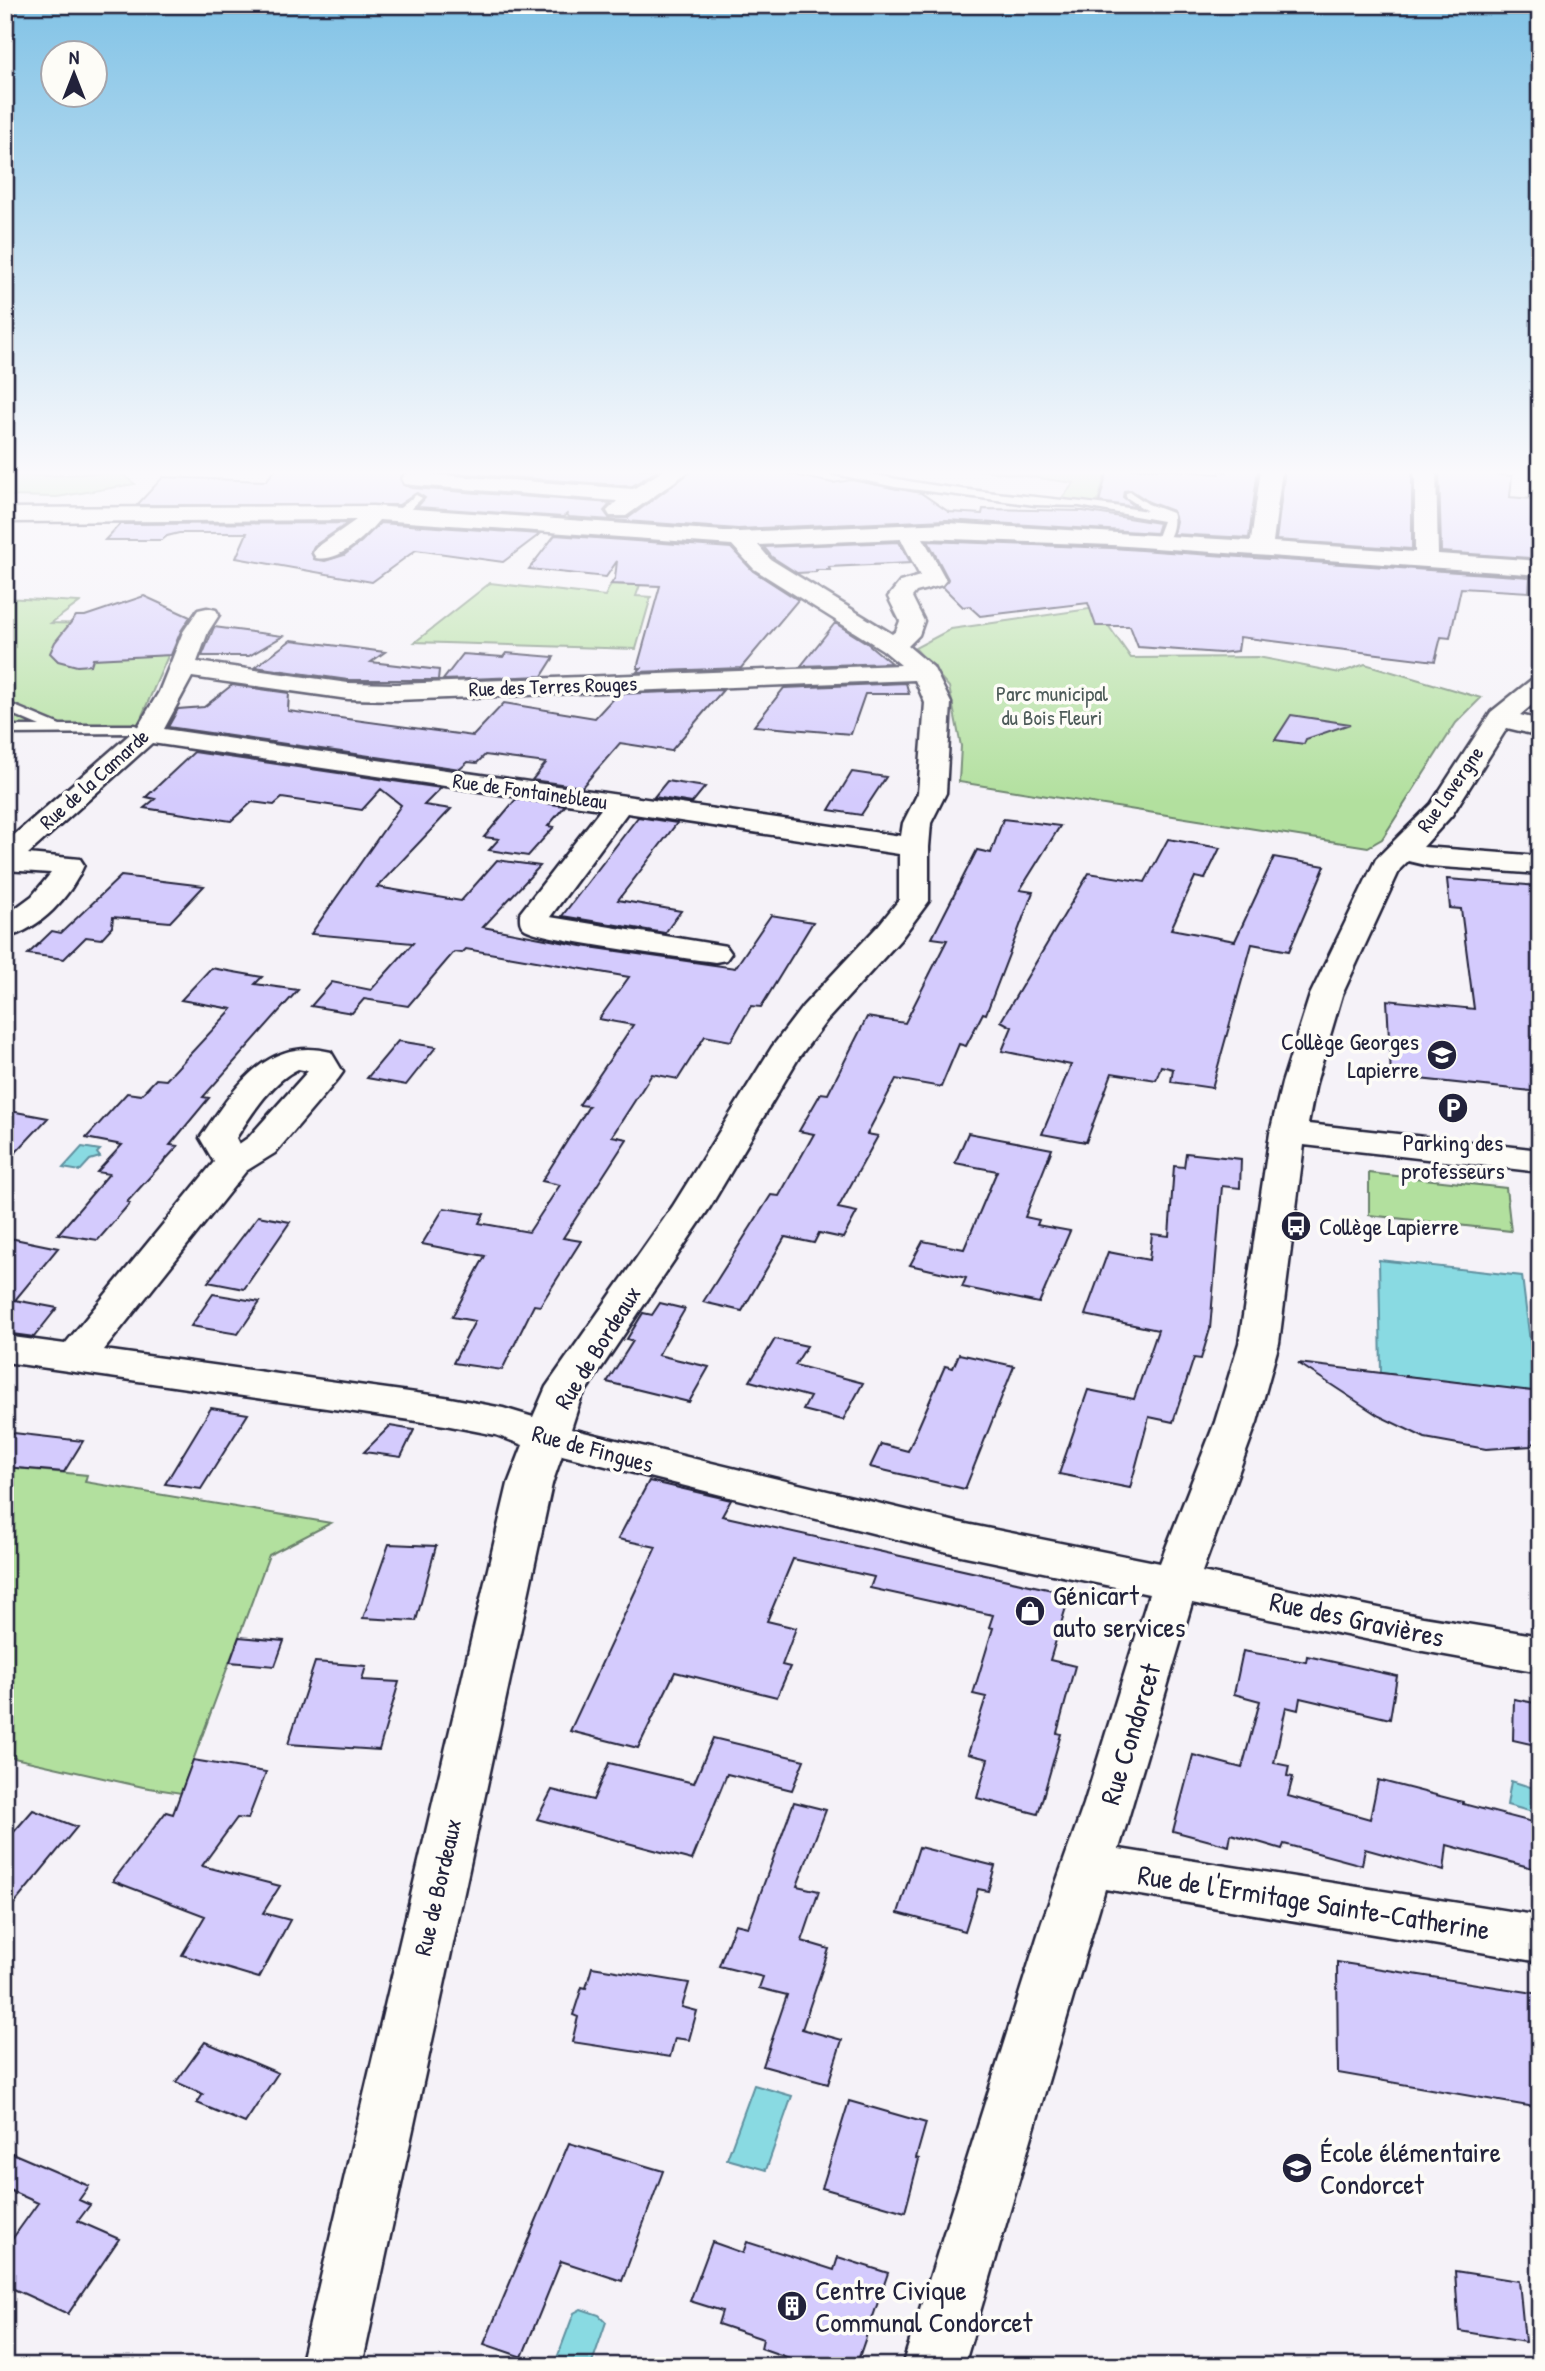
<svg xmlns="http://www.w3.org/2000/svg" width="1545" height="2371" viewBox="0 0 1545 2371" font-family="'Patrick Hand',sans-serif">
<rect width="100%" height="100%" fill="#f5f2f8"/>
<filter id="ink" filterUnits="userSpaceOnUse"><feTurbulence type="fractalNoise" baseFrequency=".0143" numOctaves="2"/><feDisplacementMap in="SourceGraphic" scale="14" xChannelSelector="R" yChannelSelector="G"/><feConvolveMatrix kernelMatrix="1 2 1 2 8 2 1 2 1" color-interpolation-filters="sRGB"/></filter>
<g filter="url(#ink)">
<path fill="#b2e09e" stroke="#6a816c" stroke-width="2" d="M974,469H1107L1097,504L1061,499L1074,483Z
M119,472L135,484L57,497L5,496V474L48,476Z
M490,583L605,596L611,584L640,585L636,596L651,597L636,649L415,642Z
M5,598L80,602L51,623L181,626L138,725H5Z
M1096,608L1131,658L1258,657L1340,673L1365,664L1481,698L1456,723L1382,839L1368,847L959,782L961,746L949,687L915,648L951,629Z
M1369,1173L1506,1188L1511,1231L1369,1215Z
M5,1467L87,1475L85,1482L331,1523L269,1555L181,1793L143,1787L5,1756Z"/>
<path fill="#89dae2" stroke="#60909f" stroke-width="2" d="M82,1147L100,1150L97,1153L100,1157L90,1160L80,1171L63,1168Z
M1379,1260L1522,1276L1536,1392L1381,1373Z
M1511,1781L1540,1790V1814L1507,1805Z
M754,2085L792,2096L766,2170L727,2159Z
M581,2309L599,2315L606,2322L591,2366H554L574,2313Z"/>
<path fill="#d4cbfd" stroke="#22223b" stroke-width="2" d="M276,469H660L632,486L413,470L405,471L400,478L403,485L413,488L611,503L604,511L610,519L628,518L695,469H765L833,483L851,480L921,493L949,512L982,514L983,509L1083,511L1159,523L1156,533L947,520L738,529L569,517L567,514L563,517L417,507L425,498L417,493L399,505H137L163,477L266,481Z
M1108,469H1159L1219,474V471L1227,472V469H1258L1249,538L1173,534L1176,521L1173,511L1149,502L1131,490L1124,491L1123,497L1136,507L1099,502Z
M1285,469L1372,473V469H1412V549L1276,540Z
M1439,469L1512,476L1510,497L1532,499L1530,558L1441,552Z
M348,523L314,546L311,552L314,559L325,561L344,555L361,542L380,523L540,534L503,562L416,550L372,582L236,558L247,533H179L167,536L162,540H105L120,524Z
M555,535L731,548L753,571L798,600L741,668L637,672L641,668H637L660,586L611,584L615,578L617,561L606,577L529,569Z
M928,541L1112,548L1530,577L1529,592L1461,588L1450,638L1441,637L1435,661L1240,637L1238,651L1220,653L1138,647L1130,626H1096L1088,603L980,616L969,606L963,607L943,587L948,579Z
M899,542L911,563L829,567L830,570H816V572L797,573L772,557L764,547Z
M144,596L190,617L181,631L171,655L93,659L91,665L77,666L58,661L50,653L55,642L76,616H85Z
M835,623L867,643L891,663L801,666Z
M214,627L229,629L283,636L249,656H202Z
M291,640L385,652L371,662L439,670L438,680H348L255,667Z
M506,653L554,657L542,676L443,680L463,654L503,657Z
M906,683L909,694H865L851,734L754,726L784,688Z
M232,685L289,693L288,711L473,736L504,703L595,718L617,694L723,690L671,751L620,743L582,787L532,780L546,763L485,755L477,763L468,762L460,769L168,727L178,709L204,707Z
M1291,715L1350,724L1306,739L1304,744L1275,740Z
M194,752L441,788L424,805L451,809L377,887L461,901L497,860L540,866L483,927L582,946L735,968L771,915L813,922L761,1007L751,1006L731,1041L705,1036L678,1079L652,1074L612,1136L627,1139L563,1238L581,1241L540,1306L534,1305L502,1370L453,1363L475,1321L452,1317L485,1256L422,1244L444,1208L484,1214L479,1223L529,1232L560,1185L542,1181L589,1106L579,1105L633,1025L599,1019L629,977L466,949L462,953L454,952L408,1006L364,999L352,1013L311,1006L332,982L371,990L413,943L311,934L401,805L381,789L362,810L282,798L274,805L252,802L231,821L144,808L155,799L146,797Z
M852,772L886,777L861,815L829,810Z
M667,781L705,787L692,803L654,797Z
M516,799L565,806L548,826L554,827L528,856L489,850L499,839L484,837Z
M638,817L677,823L618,900L681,911L665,933L562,916Z
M1003,819L1060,826L1020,890L1033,892L986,1014L983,1013L966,1046L959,1044L941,1087L896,1079L867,1134L878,1136L838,1208L857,1212L843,1238L819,1233L814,1243L785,1237L742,1311L703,1302L771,1195L779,1196L814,1134L799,1131L821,1093L828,1094L867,1017L905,1023L947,940L932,938L977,850L991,853Z
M1168,839L1220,848L1205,879L1195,877L1171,929L1235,941L1274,857L1325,866L1289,951L1252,944L1212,1088L1171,1082L1173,1069L1161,1066L1156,1080L1112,1073L1086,1142L1042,1134L1071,1065L1002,1051L1012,1027L1001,1021L1089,873L1145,882Z
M121,876L204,886L170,922L113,917L112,927L101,939L86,937L64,959L28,954L52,931L61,933Z
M1447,879L1540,886V1092L1391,1076L1387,1000L1474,1009L1461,909L1450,908Z
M211,968L262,977L255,984L298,990L203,1097L209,1098L170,1145L178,1146L127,1202L130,1203L98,1240L58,1234L109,1174L97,1172L122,1145L86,1138L127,1093L141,1095L156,1079L166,1080L232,1009L181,1000Z
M398,1041L436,1047L406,1085L367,1078Z
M5,1110L48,1118L5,1164Z
M968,1133L1052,1149L1025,1217L1039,1220L1037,1225L1070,1231L1039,1303L962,1287L966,1278L910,1265L923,1241L964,1249L997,1171L955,1163Z
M1186,1153L1241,1159L1240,1188L1222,1186L1210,1329L1201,1359L1194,1358L1173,1422L1149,1417L1130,1488L1059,1474L1088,1390L1134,1399L1158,1330L1085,1315L1108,1252L1149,1260L1152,1234L1169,1236L1174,1166L1184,1167Z
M258,1216L290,1222L244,1289L208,1282Z
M5,1237L58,1248L15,1300L57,1308L34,1337L5,1333Z
M213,1294L260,1302L238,1334L191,1326Z
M660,1303L685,1309L658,1355L709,1367L689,1402L607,1382L633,1341L627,1339L643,1313L652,1315Z
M775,1339L807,1346L795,1365L863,1383L843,1420L803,1410L810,1397L750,1381Z
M959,1354L1014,1366L965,1489L870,1467L881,1444L908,1451L945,1366L953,1368Z
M1298,1363L1540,1392V1442L1531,1444V1446L1486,1449L1425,1438L1379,1416Z
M211,1408L248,1414L201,1489L165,1484Z
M390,1426L414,1430L401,1457L364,1452Z
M5,1432L83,1441L64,1472L5,1467Z
M649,1481L731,1500L722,1516L1070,1594L1050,1660L1075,1666L1057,1733L1061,1734L1038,1814L977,1798L988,1759L968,1754L986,1697L973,1694L993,1628L989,1627L993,1615L870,1588L874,1577L793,1559L767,1621L796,1628L782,1665L790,1667L777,1697L675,1672L638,1748L570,1731L656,1547L618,1539Z
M389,1544L436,1546L416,1621L363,1618Z
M239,1637L284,1641L275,1666L230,1662Z
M1243,1651L1306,1662L1307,1656L1397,1676L1390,1719L1300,1698L1298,1710L1286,1707L1274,1763L1289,1766L1287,1776L1293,1777L1288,1796L1370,1819L1378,1780L1463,1802V1804L1540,1824V1870L1447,1845L1444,1871L1365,1849L1362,1865L1284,1844L1282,1849L1231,1834L1229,1846L1173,1831L1193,1755L1242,1768L1260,1701L1234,1694Z
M315,1662L366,1666L362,1680L399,1682L379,1750L288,1744Z
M1514,1699L1540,1704V1746L1513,1740Z
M713,1738L804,1760L792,1790L727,1774L692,1860L537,1819L552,1790L593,1800L609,1763L694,1783Z
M193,1760L266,1772L248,1819L237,1818L202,1866L280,1886L263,1913L290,1920L259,1978L182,1955L205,1916L113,1881L166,1812L173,1814Z
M794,1802L826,1810L797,1886L819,1891L802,1941L829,1949L802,2029L842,2040L828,2084L763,2066L787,1995L759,1988L763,1977L719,1966L735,1924L748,1927Z
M33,1810L77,1827L5,1915V1842Z
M919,1847L995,1866L988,1891L978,1889L965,1931L898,1913Z
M1337,1962L1540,1994V2108L1338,2073Z
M592,1967L689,1983L682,2007L697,2011L689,2040L675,2038L670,2057L572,2042L578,2017L573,2015L582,1987L586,1988Z
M205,2042L278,2073L245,2123L197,2103L203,2094L176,2082Z
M849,2101L926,2123L916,2158L919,2159L905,2212L822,2188Z
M569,2143L663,2171L622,2281L561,2261L522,2357L484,2344Z
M5,2150L89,2186L79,2200L90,2205L78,2221L119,2239L68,2314L5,2285V2249L38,2203L5,2188Z
M712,2242L743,2253L747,2242L834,2270L838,2257L888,2273L856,2366H812L761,2348L763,2339L718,2324L722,2311L690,2301Z
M1455,2271L1519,2281L1525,2342L1459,2331Z"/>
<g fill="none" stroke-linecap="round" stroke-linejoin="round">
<g stroke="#22223b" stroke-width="5">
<path id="service" d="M813,469C857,469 901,481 945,487C1012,496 1080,500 1147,511L1126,497V493L1130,492L1148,504L1172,513C1176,522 1171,541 1161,546L1155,542L1163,521L1079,506L1035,505L895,487Z
M416,495L422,498L420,500L403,516H395V512Z
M5,702L60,725H135L153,734L146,738L133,733L5,734V726H40L5,711Z"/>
</g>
<g stroke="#22223b" stroke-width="5">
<path id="minor" d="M666,469H692L626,516H610L607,511L617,501L413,485L405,484L402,479L405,474L413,473L633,489Z
M1261,469H1282L1273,542L1415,552V469H1436L1438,554L1540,561V575L1112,545L923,538L946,580L942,585L916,592L912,597L924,621L919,635L908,646L933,667L951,703L946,793L931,823L929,847V901L900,940L827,1020L799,1057L710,1207L581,1398L571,1429L956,1522L1160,1563L1215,1422L1239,1343L1270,1133L1282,1083L1310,995L1376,859L1431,804L1491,712L1531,680L1540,677V698L1520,715L1540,720V736L1507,728L1452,815L1423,847L1540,856V874L1429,866L1408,861L1400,869L1342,995L1316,1083L1308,1124L1540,1150V1172L1304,1145L1279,1343L1257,1422L1202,1572L1423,1617L1540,1636V1672L1423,1651L1192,1603L1119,1849L1540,1916V1962L1105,1889L964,2366H902L1042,1922L1084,1804L1149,1594L956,1554L562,1455L552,1484L362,2366H300L508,1484L523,1445L496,1435L445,1425L5,1362V1336L65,1344L214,1162L200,1138C233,1091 265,1035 331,1052L343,1072L338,1079L275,1153L246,1171L104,1350L445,1397L503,1408L533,1417L546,1387L673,1206L772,1047L803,1006L878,926L899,900V854L627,813L550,917L726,946L731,953L726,960L715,962C686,958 538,940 524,928C519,924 520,918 520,913L601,809L152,743L28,854L80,859L84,865C70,897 41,929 5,938V916L32,896L51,873L5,870V843L137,728L159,692L183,632L198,610L207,608L216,610L219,615L208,632L197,662L348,683L396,684L901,665L883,650L754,569L732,545L379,520C366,536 339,563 316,558L313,553L316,548L356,520L5,522V508L373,506L738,532L947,523L1251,541ZM901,539L920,576L900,582L888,597L900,621L896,631L892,634L770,559L758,545ZM192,677L348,699L396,700L915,680L925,703L918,793L903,823L901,836L164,729ZM298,1069L308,1071L249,1137L239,1144L236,1138C251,1115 272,1081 298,1069Z"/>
</g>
<use href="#service" fill="#fdfcf7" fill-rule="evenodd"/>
<use href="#minor" fill="#fdfcf7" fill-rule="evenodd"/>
</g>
</g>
<linearGradient id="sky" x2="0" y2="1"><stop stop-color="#82c3e6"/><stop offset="0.59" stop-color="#faf9fc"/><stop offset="1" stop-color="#faf9fc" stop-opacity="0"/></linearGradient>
<rect width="1545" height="801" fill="url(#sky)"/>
<defs>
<g id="school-disc" transform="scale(1.575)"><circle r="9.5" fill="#22223b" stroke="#fdfcf7"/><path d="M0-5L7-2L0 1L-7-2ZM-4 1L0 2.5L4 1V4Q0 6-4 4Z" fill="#fff"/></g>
<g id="parking-disc" transform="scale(1.575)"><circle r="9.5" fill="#22223b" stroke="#fdfcf7"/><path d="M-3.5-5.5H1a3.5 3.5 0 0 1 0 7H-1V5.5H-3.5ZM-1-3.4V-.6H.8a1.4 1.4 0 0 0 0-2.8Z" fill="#fff"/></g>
<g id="bus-disc" transform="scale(1.575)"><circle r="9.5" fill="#22223b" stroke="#fdfcf7"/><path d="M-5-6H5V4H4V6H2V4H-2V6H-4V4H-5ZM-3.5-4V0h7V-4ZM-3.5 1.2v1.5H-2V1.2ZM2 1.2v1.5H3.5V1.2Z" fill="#fff"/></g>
<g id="shop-disc" transform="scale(1.575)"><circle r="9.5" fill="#22223b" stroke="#fdfcf7"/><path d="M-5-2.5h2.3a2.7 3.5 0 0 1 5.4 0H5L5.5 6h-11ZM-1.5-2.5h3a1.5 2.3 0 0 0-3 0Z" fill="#fff"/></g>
<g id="building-disc" transform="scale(1.575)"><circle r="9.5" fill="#22223b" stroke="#fdfcf7"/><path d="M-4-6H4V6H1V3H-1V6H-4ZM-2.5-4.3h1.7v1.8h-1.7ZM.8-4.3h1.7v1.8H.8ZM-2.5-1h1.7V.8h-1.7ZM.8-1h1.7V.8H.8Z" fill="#fff"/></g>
</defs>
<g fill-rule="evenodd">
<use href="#school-disc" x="1442" y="1055"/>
<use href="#parking-disc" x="1453" y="1108"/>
<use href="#bus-disc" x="1296" y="1226"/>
<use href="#shop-disc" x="1030" y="1611"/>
<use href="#school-disc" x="1297" y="2168"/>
<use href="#building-disc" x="792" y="2306"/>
</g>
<g text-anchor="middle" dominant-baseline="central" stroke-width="7" stroke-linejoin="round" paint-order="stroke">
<g font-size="21" fill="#22223b" stroke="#fdfcf7">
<text transform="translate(553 686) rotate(-2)">Rue des Terres Rouges</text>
<text transform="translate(94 779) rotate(-42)">Rue de la Camarde</text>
<text transform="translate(1450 789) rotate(-55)">Rue Lavergne</text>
<text transform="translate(530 791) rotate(8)">Rue de Fontainebleau</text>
</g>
<g font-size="21" fill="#4d5b59" stroke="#fdfcf7">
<text x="1052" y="693">Parc municipal<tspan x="1052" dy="24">du Bois Fleuri</tspan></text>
</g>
<g font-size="24" fill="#22223b" stroke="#fdfcf7" text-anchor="end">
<text x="1419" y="1041">Collège Georges<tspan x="1419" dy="28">Lapierre</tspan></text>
<text x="1453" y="1142" text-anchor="middle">Parking des<tspan x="1453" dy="28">professeurs</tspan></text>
<text x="1319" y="1226" text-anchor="start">Collège Lapierre</text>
</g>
<g font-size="24" fill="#22223b" stroke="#fdfcf7">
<text transform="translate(597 1347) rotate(-58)">Rue de Bordeaux</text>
<text transform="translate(593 1448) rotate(15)">Rue de Fingues</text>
<text transform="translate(437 1887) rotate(-77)">Rue de Bordeaux</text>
</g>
<g font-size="28" fill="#22223b" stroke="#fdfcf7" text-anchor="start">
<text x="1053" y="1595">Génicart<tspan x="1053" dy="32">auto services</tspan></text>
<text x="1320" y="2152">École élémentaire<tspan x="1320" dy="32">Condorcet</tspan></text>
<text x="815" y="2290">Centre Civique<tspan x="815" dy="32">Communal Condorcet</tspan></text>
</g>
<g font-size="28" fill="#22223b" stroke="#fdfcf7">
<text transform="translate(1357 1619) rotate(12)">Rue des Gravières</text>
<text transform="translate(1130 1734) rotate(-73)">Rue Condorcet</text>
<text transform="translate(1314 1902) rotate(9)">Rue de l'Ermitage Sainte-Catherine</text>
</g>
</g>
<rect width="1545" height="2371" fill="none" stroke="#fdfcf7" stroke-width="28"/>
<rect x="14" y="14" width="1517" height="2343" fill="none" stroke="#22223b" stroke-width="2.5" filter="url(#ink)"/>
<g transform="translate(74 74)"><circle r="33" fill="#fdfcf7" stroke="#a5a5ac" stroke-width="2"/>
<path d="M0-5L12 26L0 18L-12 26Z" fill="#22223b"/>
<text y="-10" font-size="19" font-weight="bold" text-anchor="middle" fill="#22223b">N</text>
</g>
</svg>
